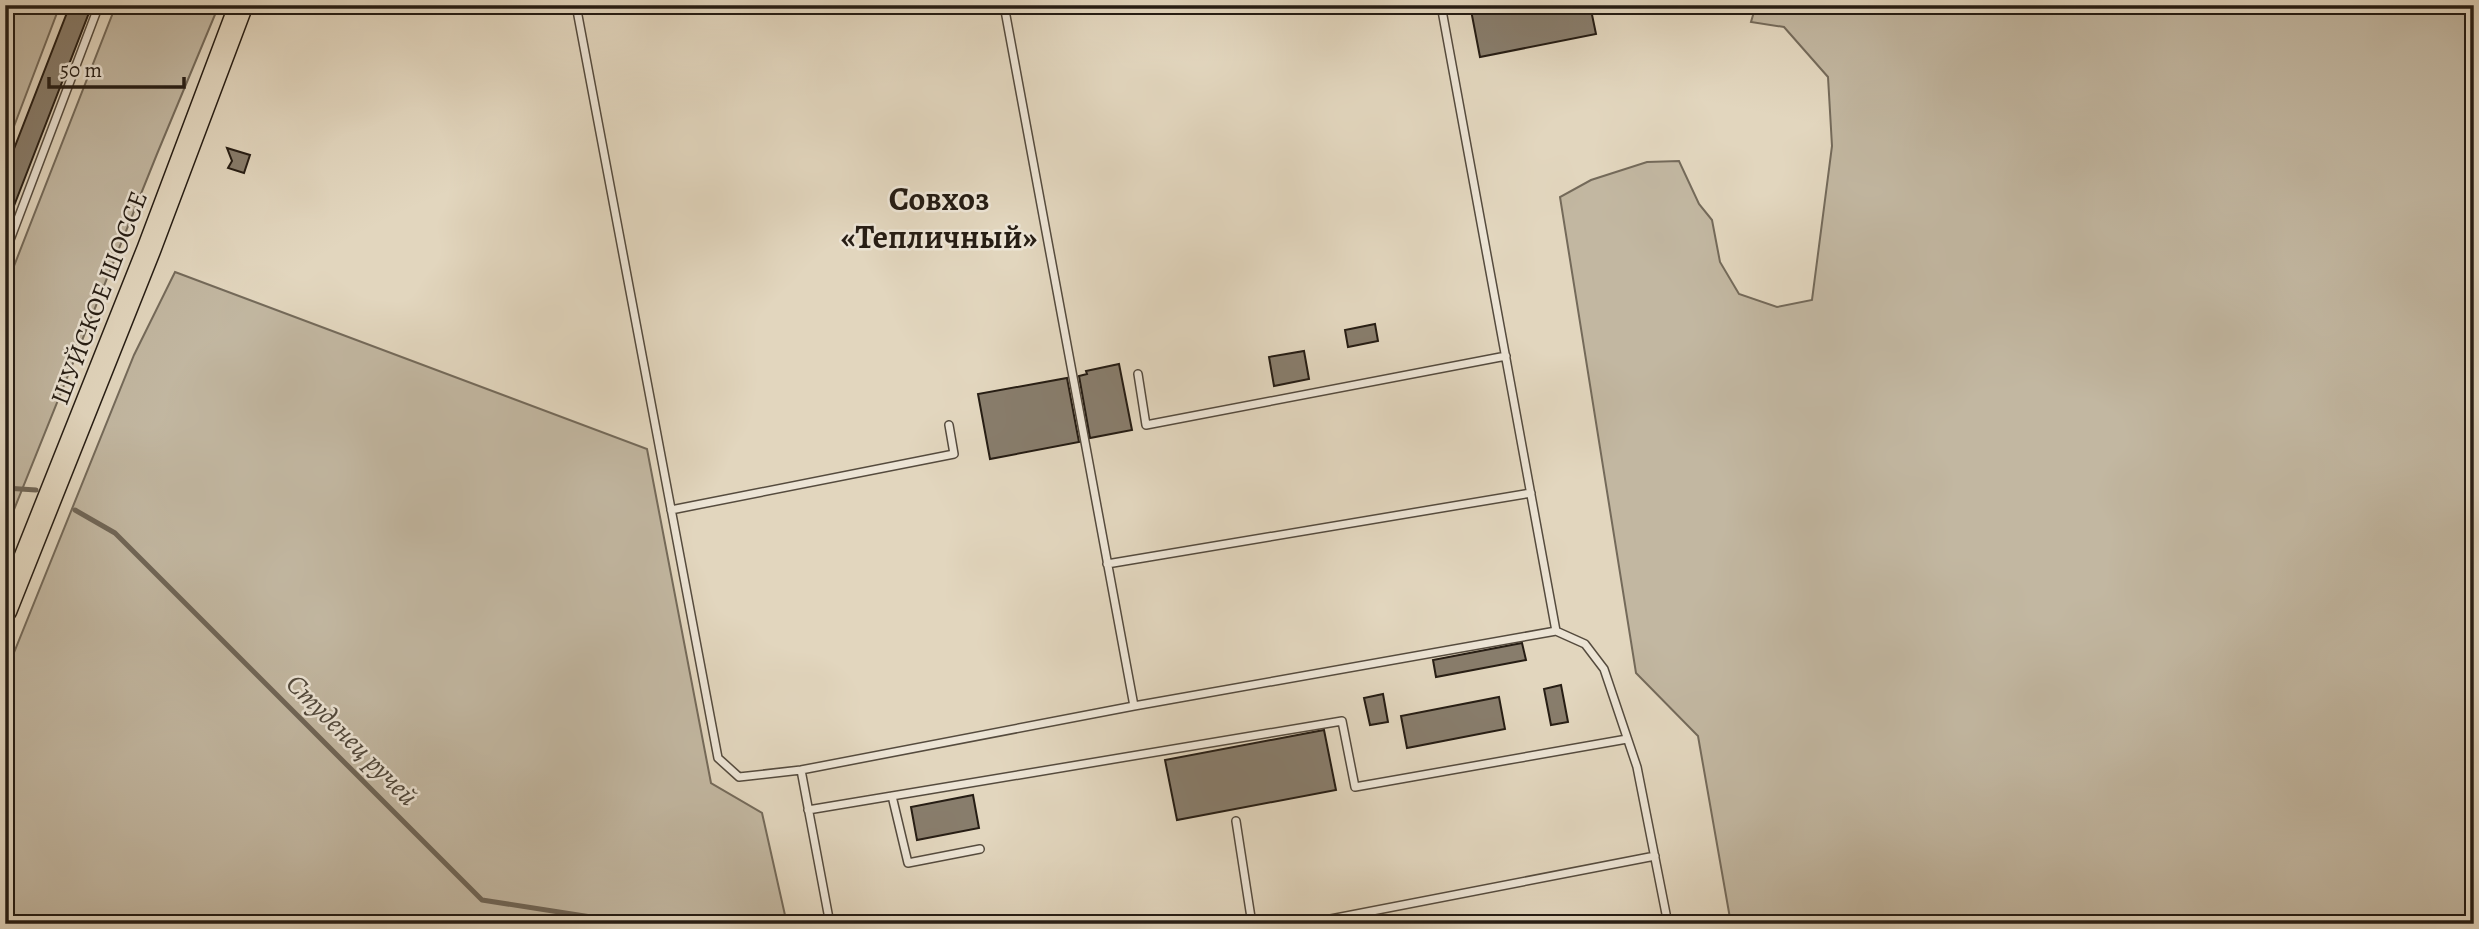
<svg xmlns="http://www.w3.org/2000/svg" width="2479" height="929" viewBox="0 0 2479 929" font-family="Alegreya,serif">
<rect width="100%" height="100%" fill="#e2d6be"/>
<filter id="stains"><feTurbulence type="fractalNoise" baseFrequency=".00286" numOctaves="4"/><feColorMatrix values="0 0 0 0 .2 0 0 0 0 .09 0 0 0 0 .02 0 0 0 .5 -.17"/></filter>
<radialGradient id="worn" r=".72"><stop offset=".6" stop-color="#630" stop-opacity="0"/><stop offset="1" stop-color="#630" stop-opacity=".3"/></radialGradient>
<path fill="#c2b7a1" stroke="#746a5a" stroke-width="2" d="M9,5H60L5,150V14Z
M116,5H219L157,154L5,532V289Z
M1756,5H2474V924H1731L1698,736L1636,673L1560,197L1591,180L1647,162L1679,161L1699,204L1712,220L1720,262L1739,294L1777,307L1812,300L1832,146L1828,77L1784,27L1751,22Z
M175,272L647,449L711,783L762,813L787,924H5V675L134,355Z"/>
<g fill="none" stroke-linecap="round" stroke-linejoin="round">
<path stroke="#706657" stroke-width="5" d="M5,488L36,490
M75,510L115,533L482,900L636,924"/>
</g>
<path fill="#887d6c" stroke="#261d14" stroke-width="2" d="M70,5H92L5,229V172Z
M1470,5H1590L1596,34L1480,57Z
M227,148L250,155L244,173L228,168L232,161Z
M1375,324L1378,341L1348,347L1345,330Z
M1304,351L1309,379L1274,386L1269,357Z
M1119,364L1132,430L1090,438L1079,376L1087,374L1086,371Z
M1067,378L1079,442L990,459L978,394Z
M1522,643L1526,660L1436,677L1433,660Z
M1561,685L1568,722L1551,725L1544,689Z
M1383,694L1388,722L1370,725L1364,698Z
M1499,697L1505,729L1407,748L1401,716Z
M1324,730L1336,790L1177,820L1165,760Z
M973,795L979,828L917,840L911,807Z"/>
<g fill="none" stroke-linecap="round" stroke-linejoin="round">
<g stroke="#554b3e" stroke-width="10">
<path id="service" d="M576,5L718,758L739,777L801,770L1134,706L1556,631
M1004,5L1134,706
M1441,5L1556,631L1585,644L1604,669L1637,767L1668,924
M5,253L99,5
M1138,374L1146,425L1506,356
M671,510L954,454L949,425
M1107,564L1531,493
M801,770L830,924
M892,796L908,863L980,849
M808,810L1342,721L1355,787L1627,739
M1236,821L1252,924
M1305,924L1655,856"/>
</g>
<g stroke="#261d14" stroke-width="26">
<path id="primary" d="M5,610L149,249L241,5"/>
</g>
<use href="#service" stroke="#ece4d5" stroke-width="7"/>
<use href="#primary" stroke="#e2d6be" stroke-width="23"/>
</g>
<g text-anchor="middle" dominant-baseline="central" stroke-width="5" stroke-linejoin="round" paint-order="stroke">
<g font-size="26" fill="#261d14" stroke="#ece4d5">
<text transform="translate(99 298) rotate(-69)">ШУЙСКОЕ ШОССЕ</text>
</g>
<g font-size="28" font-style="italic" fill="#51483b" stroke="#ece4d5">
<text transform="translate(352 740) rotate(45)">Студенец ручей</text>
</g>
<g font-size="33" font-weight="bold" fill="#261d14" stroke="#ece4d5">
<text x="939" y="198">Совхоз<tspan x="939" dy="38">«Тепличный»</tspan></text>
</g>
</g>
<rect width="2479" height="929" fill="none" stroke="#e2d6be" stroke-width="28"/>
<rect x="7" y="7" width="2465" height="915" fill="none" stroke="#261d14" stroke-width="3.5"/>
<rect x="14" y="14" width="2451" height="901" fill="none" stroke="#261d14" stroke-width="2"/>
<path d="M49 77v10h135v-10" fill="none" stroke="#261d14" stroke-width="3.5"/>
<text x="60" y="77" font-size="21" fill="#261d14" stroke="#ece4d5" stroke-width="5" paint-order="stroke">50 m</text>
<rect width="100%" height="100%" filter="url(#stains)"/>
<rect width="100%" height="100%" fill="url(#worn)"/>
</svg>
